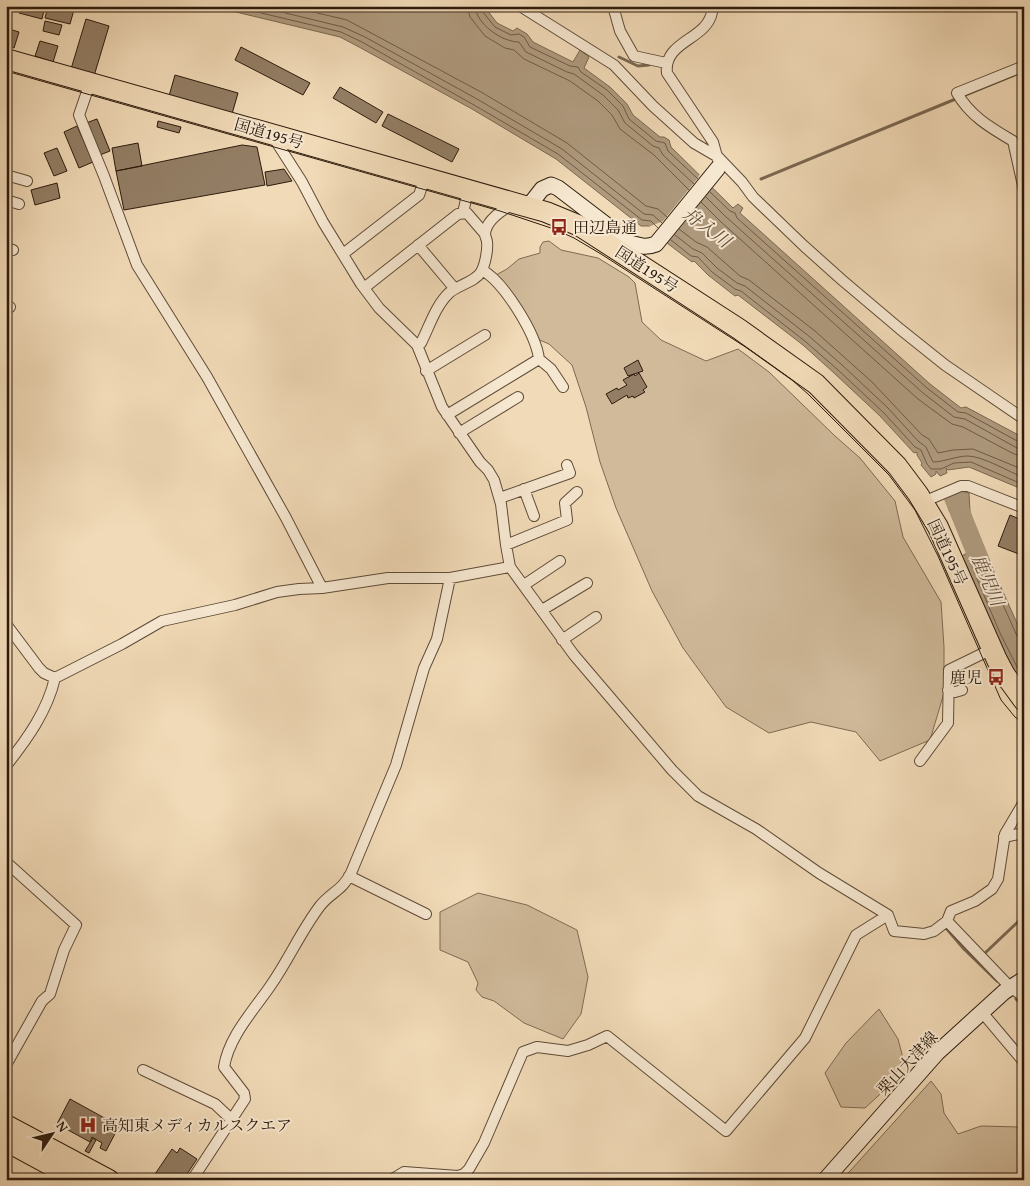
<svg xmlns="http://www.w3.org/2000/svg" width="1030" height="1186" viewBox="0 0 1030 1186" font-family="'Gentium Book Plus','Noto Serif JP',serif">
<rect width="100%" height="100%" fill="#f1dab7"/>
<filter id="stains"><feTurbulence type="fractalNoise" baseFrequency=".004" numOctaves="4"/><feColorMatrix values="0 0 0 0 .2 0 0 0 0 .09 0 0 0 0 .02 0 0 0 .5 -.17"/></filter>
<radialGradient id="worn" r=".72"><stop offset=".6" stop-color="#630" stop-opacity="0"/><stop offset="1" stop-color="#630" stop-opacity=".3"/></radialGradient>
<path fill="#d0ba9a" stroke="#7e6a53" d="M549,241L561,250L598,258L629,277L635,283L642,322L661,340L706,361L738,349L769,372L835,436L860,458L895,501L903,537L941,602L944,647V693L930,740L880,761L856,732L811,722L769,733L726,707L683,648L652,591L616,508L600,462L586,407L572,365L549,344L535,338L496,275L507,269L519,259L540,253V247L543,242Z
M478,893L527,905L577,930L588,977L581,1014L563,1039L524,1023L494,1001L482,997L476,990L478,983L468,962L440,950V912Z
M879,1009L898,1039L903,1058L889,1086L865,1108L841,1107L825,1073L846,1043Z
M931,1081L941,1094L944,1113L958,1134L981,1126L1020,1127L1024,1125V1180H842Z"/>
<path fill="#ae997d" stroke="#7a6750" d="M211,6H484L497,23L513,31L517,28L527,34L533,42L573,62L580,50L589,57L584,68L610,87L627,104L633,115L660,137H664L669,140L671,147L733,208L738,204L743,208L740,213L930,384L961,408L966,407L1024,438V490L969,467L948,470L946,468L947,473L940,476L936,471V474L931,477L921,465L922,463L917,455V452L914,453L880,416L834,373L803,345L738,295L735,296L708,275L694,261L692,262L667,243L649,226H641L556,159L472,109L359,47L340,37Z
M961,491L969,493L970,511L975,529L1024,639V684C997,654 978,593 962,556L975,548L959,508L949,511L948,497Z"/>
<path fill="#f1dab7" d="M701,172L714,186L666,245L646,228L663,221L698,178Z"/>
<g fill="none" stroke-linecap="round" stroke-linejoin="round">
<path stroke="#6e5a44" stroke-width="1" d="M232,6L341,32L362,42L474,105L558,154L642,220L651,221L658,228
M257,6L343,27L365,37L477,99L562,149L644,214L653,215L662,223
M288,6L347,20L481,92L567,143L646,206L658,209L667,217
M467,6L470,17L485,36L505,48L514,50L524,59L570,81L598,101L612,115L620,129L654,155L689,190
M475,6C476,24 502,42 519,42L526,52L567,72L574,74L603,95L618,110L625,123L653,146L659,148L663,155L694,184
M481,6L482,11L495,27L511,35L519,34L524,37L530,47L570,66L578,67L581,72L607,90L623,106L629,119L656,141L665,143L668,151L698,179
M710,192L730,211L735,213L737,218L927,388L958,412L966,413L1019,442H1024
M706,197L725,216L923,393L954,417L965,419L1017,448L1024,449
M701,202L720,221L918,399L952,424L963,427L1014,454L1024,456
M679,229L696,242L707,247L740,276L749,280L815,331L872,382L922,435L929,439L938,453L953,450L973,449L1024,470
M675,235L693,249L702,253L717,268L737,283L745,286L810,337L841,364L888,408L918,441L926,447L933,462C944,462 956,456 968,456C982,456 1010,472 1024,478
M671,240L691,256L698,257L712,272L735,289L741,291L806,342L837,369L884,413L915,447L921,450L927,464L931,469H941L954,463L971,462L1024,485
M1024,639L1017,636L980,553H977L970,557L969,560L1000,633L1019,671L1024,676"/>
<path stroke="#7a6750" stroke-width="3" d="M619,57L638,66L649,65
M761,179L1014,75
M946,928L964,949L997,981
M984,954L1024,916
M1016,999L1024,1006"/>
<path stroke="#ae997d" stroke-width="20" d="M953,495L981,564"/>
</g>
<path fill="#937e65" stroke="#2d1b0c" d="M21,6H45L42,19L19,13Z
M48,6H75L70,24L45,18Z
M86,19L109,26L94,76L71,69Z
M45,21L62,25L59,35L43,31Z
M6,28L19,32L14,48L6,45Z
M40,41L58,46L53,62L35,56Z
M241,47L310,83L303,95L235,60Z
M175,75L238,93L232,114L169,96Z
M340,87L383,112L376,123L333,98Z
M388,114L459,149L452,162L382,126Z
M97,119L110,151L100,155L86,123Z
M158,121L181,127L179,133L157,127Z
M77,126L93,162L79,168L64,132Z
M138,143L142,166L116,171L112,148Z
M242,145L257,147L265,185L124,210L116,171Z
M57,148L67,171L54,176L44,153Z
M284,169L292,181L267,186L265,172Z
M57,183L60,198L35,205L31,190Z
M638,360L643,371L628,376L624,368Z
M639,373L647,387L643,390L645,392L634,398L633,396L628,398L627,395L612,404L606,394L617,388L618,390L627,385L623,380L634,374L635,376Z
M1010,515L1024,521V556L998,546Z
M70,1099L119,1126L106,1151L100,1148L102,1143L92,1137L90,1142L57,1124Z
M93,1138L96,1140L89,1153L85,1151Z
M180,1148L197,1159L183,1180H151L172,1149L177,1153Z"/>
<g fill="none" stroke-linecap="round" stroke-linejoin="round">
<g stroke="#5e4b37" stroke-width="12">
<path id="street" d="M520,6L614,65L653,106L694,143L718,157L742,182L753,197L804,246L842,280L900,329L945,365L1024,419
M613,6L620,31L634,56L666,63
M712,12C707,40 663,41 667,73L713,142L718,160
M1024,66L957,93C970,116 991,128 1013,141L1024,190
M90,83L79,115L104,176L137,265L207,377L286,518L322,588
M272,135L302,182L323,222L361,284L379,308L417,345
M6,175L27,181
M6,200L19,204
M463,213L468,190
M418,245L455,289
M6,248L13,250
M1024,249V252
M343,254L419,195L425,178
M364,288L458,214L467,213L485,234
M6,306L10,307
M539,359L551,369L563,387
M426,371L485,335
M447,415L539,359C536,334 504,282 482,270
M459,433L518,397
M524,489L534,516
M500,498L570,473L567,465
M923,502L961,486H968L1024,508
M506,545L567,520L565,503L577,492
M510,567L574,655L672,770L698,796L756,829L819,873L888,915
M524,585L560,561
M542,610L587,583
M6,624L39,668L44,673L55,678
M562,640L596,617
M948,690L955,692L962,690
M920,761L948,723L949,670L992,649
M6,766C27,739 47,712 55,678L122,644L162,621L235,605L277,592L299,589L322,588L388,578H450L510,567L506,545L501,504L494,480L488,470L480,462L442,407L417,345L421,343C429,327 436,305 449,293C458,285 475,282 481,272C485,265 488,250 487,242C487,239 485,237 485,234C486,220 502,210 513,204
M1004,837L1024,833
M6,862L76,925L64,950L50,994L42,1001L6,1065
M349,876L426,914
M947,921L1010,987L1024,997
M981,1011L1024,1062
M143,1070L215,1104L231,1119
M192,1180L245,1099L244,1093L224,1067C229,1036 254,1010 271,985C289,959 301,931 320,906C330,893 343,890 351,873L396,765L424,668L437,639L450,578
M391,1180L404,1172L458,1176L464,1174L469,1169L484,1143L523,1052L537,1047L568,1051L588,1045L607,1036L726,1131L805,1038L856,935L888,915L894,931L924,934L934,931L947,921L951,911L975,901L992,889L998,879L1005,834L1024,802"/>
</g>
<g stroke="#2d1b0c" stroke-width="17">
<path id="secondary" d="M528,207L542,189L551,185L558,188L630,243C640,246 646,248 656,244L718,168
M825,1180L937,1053L1004,992L1024,979"/>
</g>
<g stroke="#2d1b0c" stroke-width="22">
<path id="highway" d="M6,59L546,212L580,226L739,329L816,384L897,466L918,494L938,527L997,660L1005,675L1024,701
M6,1125L109,1180
M6,1141L78,1180"/>
</g>
<use href="#street" stroke="#f6e7d0" stroke-width="10"/>
<use href="#secondary" stroke="#f6e7d0" stroke-width="15"/>
<use href="#highway" stroke="#f1dab7" stroke-width="20"/>
<path stroke="#2d1b0c" stroke-width="1" d="M6,71L500,211L554,229L574,238L601,254L747,348L792,380L808,394L889,475L915,510L938,556L1001,700L1015,717L1024,724"/>
</g>
<defs>
<g id="bus-bare" transform="scale(1.35)"><path d="M-5-6H5V4H4V6H2V4H-2V6H-4V4H-5ZM-3.5-4V0h7V-4ZM-3.5 1.2v1.5H-2V1.2ZM2 1.2v1.5H3.5V1.2Z" fill="#8f2418" stroke="#f6e7d0" stroke-width="2.5" paint-order="stroke"/></g>
<g id="hospital-bare" transform="scale(1.35)"><path d="M-5-5h3v3.5h4V-5h3V5h-3V1.5h-4V5h-3Z" fill="#8f2418" stroke="#f6e7d0" stroke-width="2.5" paint-order="stroke"/></g>
</defs>
<g fill-rule="evenodd">
<use href="#bus-bare" x="559" y="227"/>
<use href="#bus-bare" x="996" y="677"/>
<use href="#hospital-bare" x="88" y="1125"/>
</g>
<g text-anchor="middle" dominant-baseline="central" stroke-width="4" stroke-linejoin="round" paint-order="stroke">
<g font-size="16" fill="#2d1b0c" stroke="#f6e7d0">
<text transform="translate(269 133) rotate(16)">国道195号</text>
<text transform="translate(647 269) rotate(33)">国道195号</text>
<text transform="translate(948 552) rotate(65)">国道195号</text>
<text transform="translate(907 1063) rotate(-47)">栗山大津線</text>
</g>
<g font-size="16" fill="#2d1b0c" stroke="#f6e7d0" text-anchor="start">
<text x="573" y="227">田辺島通</text>
<text x="982" y="677" text-anchor="end">鹿児</text>
<text x="102" y="1125">高知東メディカルスクエア</text>
</g>
<g font-size="18" font-style="italic" fill="#614d39" stroke="#f6e7d0">
<text transform="translate(707 227) rotate(37)">舟入川</text>
<text transform="translate(988 580) rotate(67)">鹿児川</text>
</g>
</g>
<rect width="1030" height="1186" fill="none" stroke="#f1dab7" stroke-width="25"/>
<rect x="8" y="8" width="1015" height="1171" fill="none" stroke="#2d1b0c" stroke-width="2.5"/>
<rect x="12" y="12" width="1005" height="1161" fill="none" stroke="#2d1b0c"/>
<g transform="translate(52 1134) rotate(55)" stroke="#f6e7d0" stroke-width="4" paint-order="stroke">
<path d="M0-4L9 19L0 12L-9 19Z" fill="#2d1b0c"/>
<text y="-8" font-size="14" font-weight="bold" text-anchor="middle" fill="#2d1b0c">N</text>
</g>
<rect width="100%" height="100%" filter="url(#stains)"/>
<rect width="100%" height="100%" fill="url(#worn)"/>
</svg>
